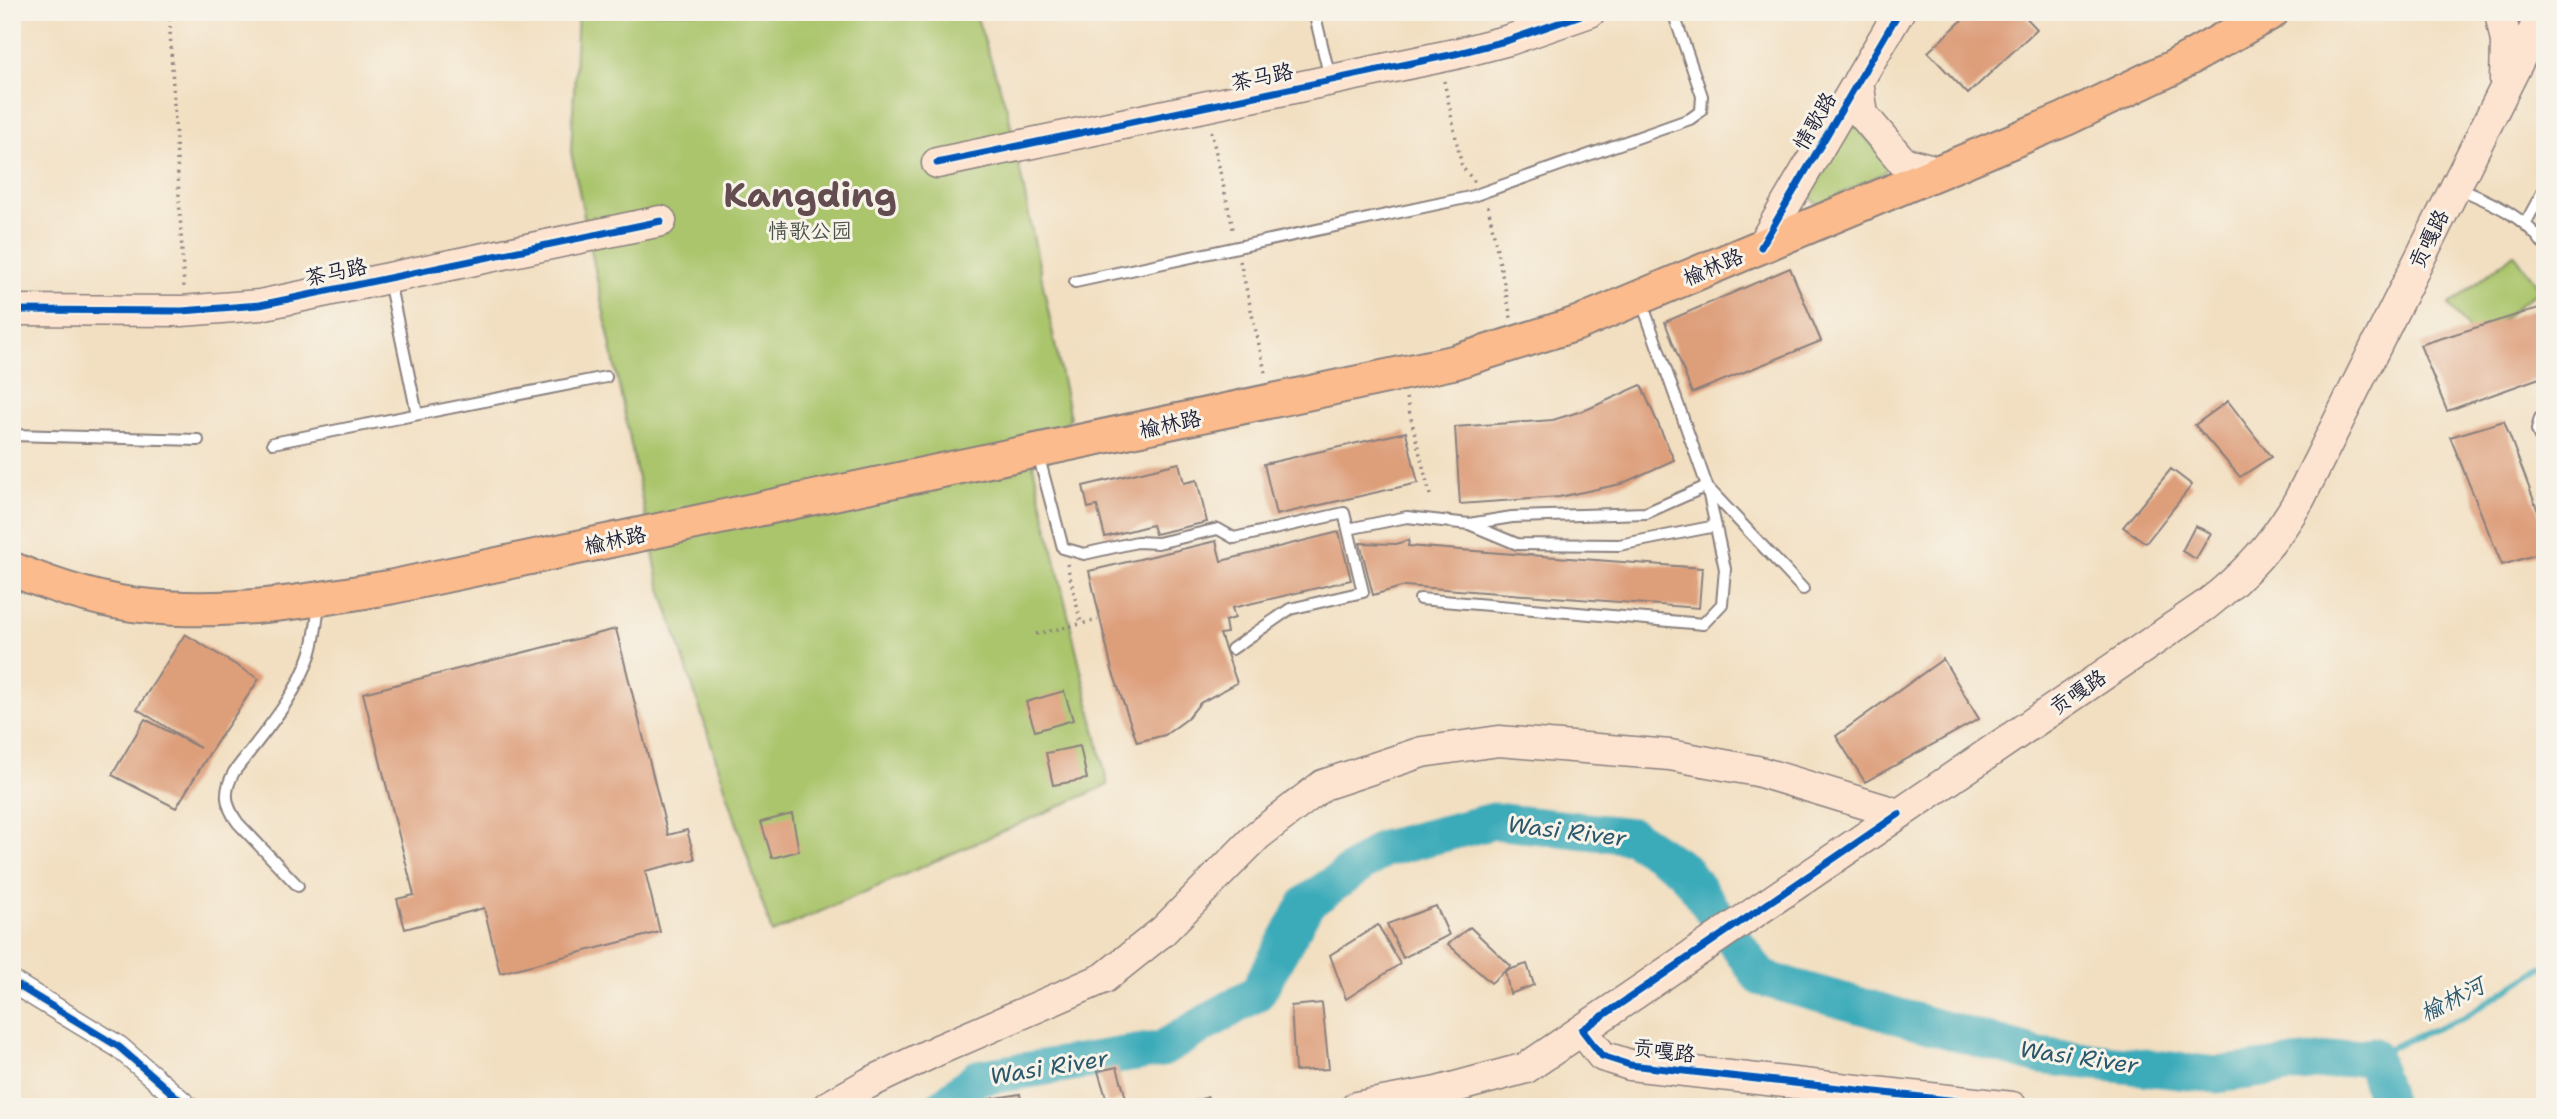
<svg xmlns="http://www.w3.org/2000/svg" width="2557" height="1119" viewBox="0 0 2557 1119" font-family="'Shantell Sans','LXGW WenKai TC',sans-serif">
<rect width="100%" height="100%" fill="#f7f3e8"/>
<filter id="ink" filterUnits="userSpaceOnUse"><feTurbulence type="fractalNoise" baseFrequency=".0143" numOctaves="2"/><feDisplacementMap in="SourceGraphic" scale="14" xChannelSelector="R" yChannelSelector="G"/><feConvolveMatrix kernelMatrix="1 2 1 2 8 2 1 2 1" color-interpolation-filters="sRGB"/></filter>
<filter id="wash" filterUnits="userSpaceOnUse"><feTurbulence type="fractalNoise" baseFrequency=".00686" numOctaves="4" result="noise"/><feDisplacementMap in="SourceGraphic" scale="28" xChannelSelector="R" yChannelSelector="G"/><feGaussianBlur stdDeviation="1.57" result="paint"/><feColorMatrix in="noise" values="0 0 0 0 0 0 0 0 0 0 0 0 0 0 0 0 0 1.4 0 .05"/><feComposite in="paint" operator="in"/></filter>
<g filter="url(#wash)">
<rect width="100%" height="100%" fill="#f2dfc1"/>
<path fill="#aac56c" stroke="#667454" stroke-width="2" d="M578,12H975L1008,112L1070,418L1033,465L1108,785L772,933L659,582L571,152Z
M1856,126L1888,164L1884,173L1822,203H1816L1809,196L1844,132Z
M2514,254L2540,289L2476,339L2449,305Z"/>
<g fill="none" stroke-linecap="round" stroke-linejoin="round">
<path stroke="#3baab9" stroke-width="6" d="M2372,1055L2466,1016L2545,966"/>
<path stroke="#3baab9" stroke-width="37" d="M942,1107L977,1078L1162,1049L1257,993L1307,903L1383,849L1494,821L1632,836L1684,870L1761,978L2040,1056L2217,1075L2372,1055L2388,1107"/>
</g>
<g id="blocks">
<path fill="#dd9e7a" d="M1971,12H2021L2037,29L1968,94L1928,52Z
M1790,268L1821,341L1692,393L1665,322Z
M2545,306V376L2447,411L2420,345Z
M1641,385L1674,460L1621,484L1559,497L1460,504L1455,427L1553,420L1588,409Z
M2228,401L2271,457L2240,477L2195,425Z
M2504,421L2545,530V552L2502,565L2450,437Z
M1406,432L1418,483L1276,515L1264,464Z
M1179,463L1184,483L1197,480L1207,522L1155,534L1152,525L1105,537L1097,506L1088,508L1083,486Z
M2171,469L2192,485L2146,543L2123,527Z
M2195,526L2211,533L2196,559L2182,551Z
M1339,532L1351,580L1232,608L1235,618L1225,621L1227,633L1220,634L1237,683L1200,703L1187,719L1165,735L1137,742L1112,670L1089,571L1216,541L1221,561Z
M1409,540L1408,546L1702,568L1699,608L1405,586L1373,595L1360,543L1396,544Z
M616,629L668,835L687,830L695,859L645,871L660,932L500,973L484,908L405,929L397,899L414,895L363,693Z
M185,634L259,679L209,754L176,808L112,775L145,719L200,748L137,709Z
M1943,659L1979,719L1865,782L1836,736Z
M1064,691L1073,720L1035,731L1026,702Z
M1080,746L1087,779L1053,785L1046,753Z
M792,814L799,851L772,858L761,822Z
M1436,906L1449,935L1403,958L1387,924Z
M1378,925L1400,964L1346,999L1330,955Z
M1470,927L1511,966L1491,983L1448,944Z
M1527,964L1534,985L1510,994L1505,971Z
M1322,1003L1329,1069L1295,1071L1291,1006Z
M1117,1067L1126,1098L1108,1104L1098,1071Z
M1020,1094L1022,1107H992L990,1099Z
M1208,1097L1212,1107H1179V1106Z"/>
</g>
</g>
<g filter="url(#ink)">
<use href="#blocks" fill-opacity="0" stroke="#8a807e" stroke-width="2"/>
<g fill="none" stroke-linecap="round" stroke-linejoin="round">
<g stroke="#8a807e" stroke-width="14">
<path id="lane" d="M1314,12L1330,78
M2458,188C2491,202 2523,215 2545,246
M2525,224L2545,187
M389,281L417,414
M1075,282L1470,197L1690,119L1701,111L1702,96L1673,12
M2545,416L2540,418L2537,430L2545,449
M12,435L198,440
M273,443L606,377
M1038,454L1063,548L1084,554L1137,542L1158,543L1218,529L1234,538L1344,513L1348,529L1407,517L1469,524L1512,517L1646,513L1707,486L1641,300
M1709,489L1803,589
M1469,524L1517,544L1619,545L1716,526
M1420,599L1703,624L1722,604L1725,569L1707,486
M1232,649L1290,609L1363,592L1348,529
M298,886L238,823C225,805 223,792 234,772C261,736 296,698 310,655C316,637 317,619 319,601"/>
</g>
<g stroke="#8a807e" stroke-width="24">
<path id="street" d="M12,982L119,1047L188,1107"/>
</g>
<g stroke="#8a807e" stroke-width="33">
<path id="secondary" d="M2500,12L2506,42L2505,80
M1858,81L1863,115L1903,162L1941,172
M937,163L1455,54L1509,40L1590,12
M1761,247L1899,12
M12,310L182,311L260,305L661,221
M827,1107L869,1083L938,1050L1104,978L1163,931L1258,835L1323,785L1422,752L1499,741L1670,755L1757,771L1899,814
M1356,1107L1437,1092L1526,1068L1582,1030
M2012,1107L1630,1065L1602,1056L1582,1030L2206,605C2245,575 2274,543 2299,500L2543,12"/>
</g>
<g stroke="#8a807e" stroke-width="37">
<path id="primary" d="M12,569C55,587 100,602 146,606C227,615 311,601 391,587L1455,362L1576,324L2065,119L2172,68L2272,12"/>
</g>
<path stroke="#8a807e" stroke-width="3.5" stroke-dasharray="2 5" stroke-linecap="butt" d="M169,12L184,288
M1444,81L1462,167L1475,182
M1211,131L1234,233
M1488,206L1511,318
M1240,261L1266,376
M1406,398L1430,495
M1067,564L1081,623
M1036,634L1098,620"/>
<use href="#lane" stroke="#fff" stroke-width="10"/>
<use href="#street" stroke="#fff" stroke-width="21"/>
<use href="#secondary" stroke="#fde4d1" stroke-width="30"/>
<use href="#primary" stroke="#fbbb8c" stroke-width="33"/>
<g stroke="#f7f3e8" stroke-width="11">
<path id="cycleway" d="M937,163L1455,54L1509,40L1590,12
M1761,247L1899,12
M12,310L182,311L260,305L661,221
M1899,814L1582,1030L1602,1056L1630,1065L2012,1107
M12,982L119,1047L188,1107"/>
</g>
<use href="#cycleway" stroke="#0057b8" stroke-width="7"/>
</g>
</g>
<g text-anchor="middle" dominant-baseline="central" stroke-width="6" stroke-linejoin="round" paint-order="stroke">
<g font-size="21" fill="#22223b" stroke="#f7f3e8">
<text transform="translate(1262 77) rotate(-12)">茶马路</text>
<text transform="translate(1815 121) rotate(-60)">情歌路</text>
<text transform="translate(2429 239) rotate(-64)">贡嘎路</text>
<text transform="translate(1713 267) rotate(-23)">榆林路</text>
<text transform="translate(336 272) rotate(-12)">茶马路</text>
<text transform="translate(1170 424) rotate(-12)">榆林路</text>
<text transform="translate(615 540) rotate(-12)">榆林路</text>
<text transform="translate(2078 692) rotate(-34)">贡嘎路</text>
<text transform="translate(1664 1051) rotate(7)">贡嘎路</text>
</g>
<g font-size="21" fill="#4b534a" stroke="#f7f3e8">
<text x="810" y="231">情歌公园</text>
</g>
<g font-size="23" font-style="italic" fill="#2c586d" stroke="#f7f3e8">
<text transform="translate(1567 831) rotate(7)">Wasi River</text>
<text transform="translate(2452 999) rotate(-27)">榆林河</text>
<text transform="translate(2079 1057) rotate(8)">Wasi River</text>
<text transform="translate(1049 1067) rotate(-9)">Wasi River</text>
</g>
<g font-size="35" font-weight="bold" fill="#634d51" stroke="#f7f3e8">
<text x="810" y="194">Kangding</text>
</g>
</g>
<rect width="2557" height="1119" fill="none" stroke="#f7f3e8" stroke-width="42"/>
</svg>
